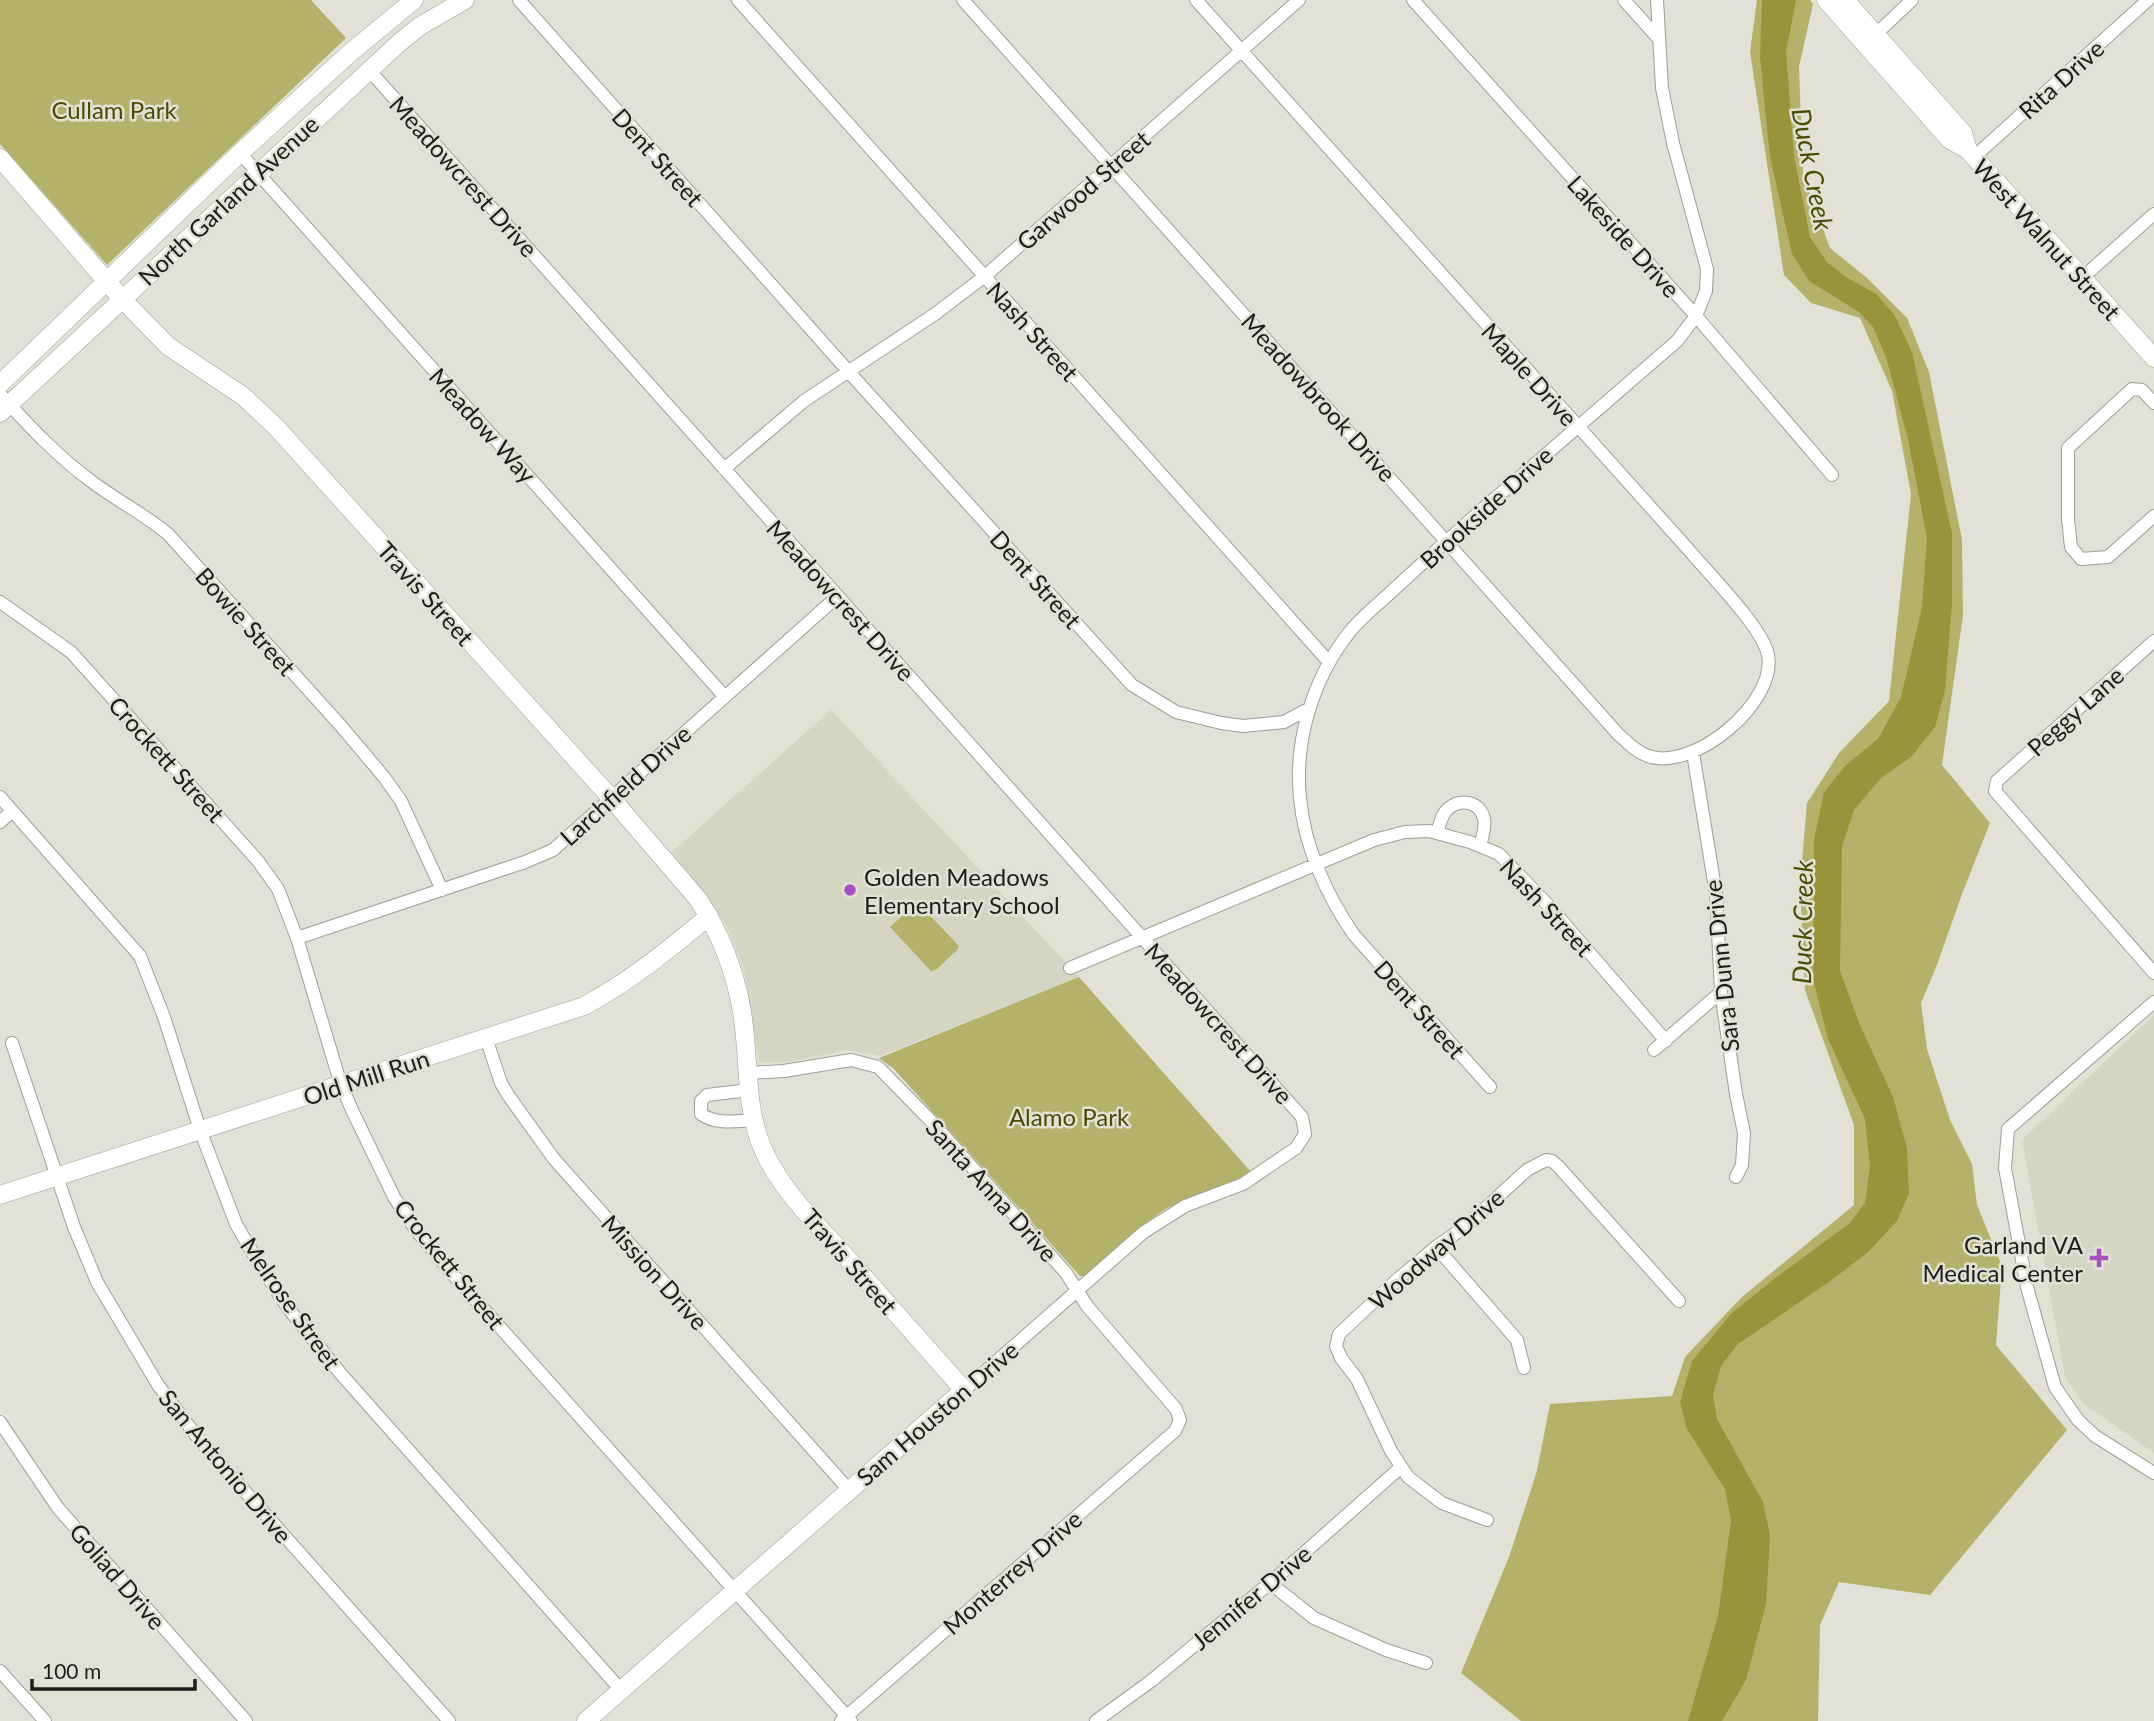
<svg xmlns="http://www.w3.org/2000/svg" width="2154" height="1721" viewBox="0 0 2154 1721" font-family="Lato,sans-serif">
<rect width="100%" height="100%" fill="#e1e1d6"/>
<path fill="#d4d5c3" d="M831,710L1079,977L880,1056L848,1050L788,1062H759L744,970L727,926L672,852Z
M2154,1015V1453L2084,1404L2065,1377L2022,1140Z"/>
<path fill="#b4b26a" d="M0,0H311L346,38L107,265L0,144Z
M1757,0H1810L1813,4L1799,67L1803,175L1830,248L1867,278L1907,318L1929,372L1962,540L1963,615L1942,765L1990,823L1962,894L1937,965L1921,1003L1927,1049L1950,1120L1972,1164L1977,1205L2002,1266L1996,1345L2067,1430L1930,1595L1839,1582L1820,1625L1818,1721H1521L1461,1673L1509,1557L1537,1471L1550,1404L1672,1396L1685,1357L1742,1297L1854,1205V1125L1805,990L1800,885L1807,803L1839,753L1889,701L1911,494L1892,391L1860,318L1811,303L1784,275L1750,52Z
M915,904L921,906L959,946L957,950L936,970L931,971L890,927Z
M1079,977L1252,1173L1167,1208L1141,1226L1084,1276H1080L894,1069L879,1058Z"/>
<path fill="#98943c" d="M1762,0H1796L1786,52L1794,156L1810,237L1827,262L1846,277L1876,294L1894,314L1912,352L1952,533V605L1945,691L1935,727L1911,757L1881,778L1854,810L1842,847L1840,971L1860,1025L1893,1097L1907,1148L1909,1193L1897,1221L1867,1253L1829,1282L1738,1344L1721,1366L1713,1395L1717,1419L1763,1502L1770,1535L1766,1604L1746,1680L1722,1721H1688L1718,1616L1731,1521L1725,1489L1687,1429L1680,1402L1692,1361L1731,1314L1774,1279L1850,1223L1865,1203L1870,1166L1865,1119L1828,1039L1813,979L1814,840L1824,792L1846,765L1878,739L1901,697L1922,607L1927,538L1908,439L1886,357L1873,327L1859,312L1809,281L1792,254L1770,157L1760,57Z"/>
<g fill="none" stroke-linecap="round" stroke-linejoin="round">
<g stroke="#9e9f95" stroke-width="14">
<path id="street" d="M519,0L848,371L1132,685L1176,712L1221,723L1243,726L1284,722L1310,708
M738,0L1328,661
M963,0L1618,734C1627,742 1636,752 1648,756C1693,772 1777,703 1768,655C1763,628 1708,573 1688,549L1196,0
M1413,0L1696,316L1832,475
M1624,0L1658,38
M1876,34L1912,0
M369,70L1302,1117L1305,1134L1296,1148L1243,1184L1185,1206L1144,1232L964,1390
M240,153L725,697
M1974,157L2148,0
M2082,278L2154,214
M0,394C28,425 58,457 91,481C116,500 144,514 168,534L341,726L384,777L401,801L442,890
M2154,403L2142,390L2132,389L2068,448V519L2071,547L2081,559L2108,557L2154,516
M724,469L804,401L935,314L985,276L1299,0
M0,602L71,652L258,861L278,889L297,938L341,1085L352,1110L394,1197L416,1230L449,1270L851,1721
M2154,641L1997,781L1995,791L2154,973
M1693,753L1716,894L1721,992L1736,1094L1744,1133L1742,1165L1736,1177
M0,797L140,956L164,1017L200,1130L236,1224L258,1262L288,1308L341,1374L621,1690
M0,822L12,811
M1437,833C1440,825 1441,814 1449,808C1461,798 1481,802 1484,819C1486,827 1482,838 1480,846
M297,938L525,862L553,850L838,596
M1070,968L1374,840L1405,832L1429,831L1470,842L1499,854L1549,906L1666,1041
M2154,1002L2008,1129L2005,1168L2027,1287L2055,1387L2078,1420L2095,1436L2154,1473
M486,1038L501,1083L508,1095L554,1159L849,1490
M12,1043L74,1227L97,1282L158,1385L201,1442L449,1721
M1654,1050L1721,992
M748,1073L784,1071L851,1060L878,1067L930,1120L1066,1273L1087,1306L1176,1409L1180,1420L1175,1431L841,1721
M1490,1087L1354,935C1327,896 1304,846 1300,798C1294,741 1313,679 1348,634C1359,619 1376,606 1390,593C1421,564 1452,536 1484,508C1549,452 1613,396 1677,341L1696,316L1706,291L1707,269L1673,143L1662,88L1657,0
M749,1090L707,1095L701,1101V1114C716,1125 737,1121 755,1120
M1436,1247L1517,1340L1524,1368
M0,1422L58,1508L246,1721
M1487,1520L1442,1503L1408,1477L1391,1451L1357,1379L1341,1358L1336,1346L1339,1334L1399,1278L1436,1247L1466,1226L1527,1170L1546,1160L1552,1161L1558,1166L1679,1301
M1270,1583L1314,1618L1386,1650L1426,1663
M0,1671L45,1721
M1096,1721L1151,1681L1270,1583L1400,1468"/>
</g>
<g stroke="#9e9f95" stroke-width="19">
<path id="secondary" d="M1826,0L1950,140L1968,150L2154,358
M1845,0L1963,133L1968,150
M0,158L122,299L168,346L243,396L276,427L611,798L698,899C721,934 735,971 742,1012C749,1054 745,1098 759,1139C775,1185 815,1222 847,1258C886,1302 925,1346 964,1390L586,1721
M0,384L240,153L351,52L414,0
M0,413L400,42L420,26L465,0
M0,1195L584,1006C632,980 668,950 709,916"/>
</g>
<use href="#street" stroke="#fff" stroke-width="12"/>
<use href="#secondary" stroke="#fff" stroke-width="18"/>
</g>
<g fill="#a652c1" stroke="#e1e1d6" stroke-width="2.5">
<circle cx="850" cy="890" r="7"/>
<path d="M2095.5 1247.5h7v7h7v7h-7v7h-7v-7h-7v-7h7z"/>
</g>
<g text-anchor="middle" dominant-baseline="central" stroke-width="5" stroke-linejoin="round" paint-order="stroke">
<g font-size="24" fill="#1d1d19" stroke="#e1e1d6">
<text transform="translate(2061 79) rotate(-42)">Rita Drive</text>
<text transform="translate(658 157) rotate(48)">Dent Street</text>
<text transform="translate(464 176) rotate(48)">Meadowcrest Drive</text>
<text transform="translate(1083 190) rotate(-41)">Garwood Street</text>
<text transform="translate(228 200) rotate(-43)">North Garland Avenue</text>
<text transform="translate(1624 236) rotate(48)">Lakeside Drive</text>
<text transform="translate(2047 239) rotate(48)">West Walnut Street</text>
<text transform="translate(1033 331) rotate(48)">Nash Street</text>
<text transform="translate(1530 374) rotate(48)">Maple Drive</text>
<text transform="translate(1319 397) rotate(48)">Meadowbrook Drive</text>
<text transform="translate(483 425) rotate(48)">Meadow Way</text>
<text transform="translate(1486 507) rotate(-42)">Brookside Drive</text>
<text transform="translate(1036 579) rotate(48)">Dent Street</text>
<text transform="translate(426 593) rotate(48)">Travis Street</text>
<text transform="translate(841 600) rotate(48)">Meadowcrest Drive</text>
<text transform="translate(246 621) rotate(48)">Bowie Street</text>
<text transform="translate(2075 711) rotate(-42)">Peggy Lane</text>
<text transform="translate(167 759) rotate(48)">Crockett Street</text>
<text transform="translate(625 785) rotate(-42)">Larchfield Drive</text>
<text transform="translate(1547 907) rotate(47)">Nash Street</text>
<text transform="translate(1721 966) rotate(-96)">Sara Dunn Drive</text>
<text transform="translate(1420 1009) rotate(48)">Dent Street</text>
<text transform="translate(1219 1023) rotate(48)">Meadowcrest Drive</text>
<text transform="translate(366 1077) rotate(-18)">Old Mill Run</text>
<text transform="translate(992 1190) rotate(48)">Santa Anna Drive</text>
<text transform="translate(1436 1249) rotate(-41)">Woodway Drive</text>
<text transform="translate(850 1261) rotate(49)">Travis Street</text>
<text transform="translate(450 1264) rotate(51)">Crockett Street</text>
<text transform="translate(655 1272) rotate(48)">Mission Drive</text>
<text transform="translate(291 1303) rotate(55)">Melrose Street</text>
<text transform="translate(937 1413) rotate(-41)">Sam Houston Drive</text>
<text transform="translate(226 1466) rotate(50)">San Antonio Drive</text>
<text transform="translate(1012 1572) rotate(-41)">Monterrey Drive</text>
<text transform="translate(118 1576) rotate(49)">Goliad Drive</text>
<text transform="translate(1251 1597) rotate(-40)">Jennifer Drive</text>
</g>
<g font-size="24" fill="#4d4a02" stroke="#e1e1d6">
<text x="114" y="109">Cullam Park</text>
<text x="1069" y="1116">Alamo Park</text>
</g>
<g font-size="24" fill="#1d1d19" stroke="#e1e1d6" text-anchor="start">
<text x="864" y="876">Golden Meadows<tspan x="864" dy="28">Elementary School</tspan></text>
<text x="2083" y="1244" text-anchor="end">Garland VA<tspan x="2083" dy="28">Medical Center</tspan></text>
</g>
<g font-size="26" font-style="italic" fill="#4d4a03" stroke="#e1e1d6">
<text transform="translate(1813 169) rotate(79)">Duck Creek</text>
<text transform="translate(1802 922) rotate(-89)">Duck Creek</text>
</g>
</g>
<path d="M32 1679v10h163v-10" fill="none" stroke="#1d1d19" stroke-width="3.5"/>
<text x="42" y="1679" font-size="21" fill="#1d1d19" stroke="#e1e1d6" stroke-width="5" paint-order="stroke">100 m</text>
</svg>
